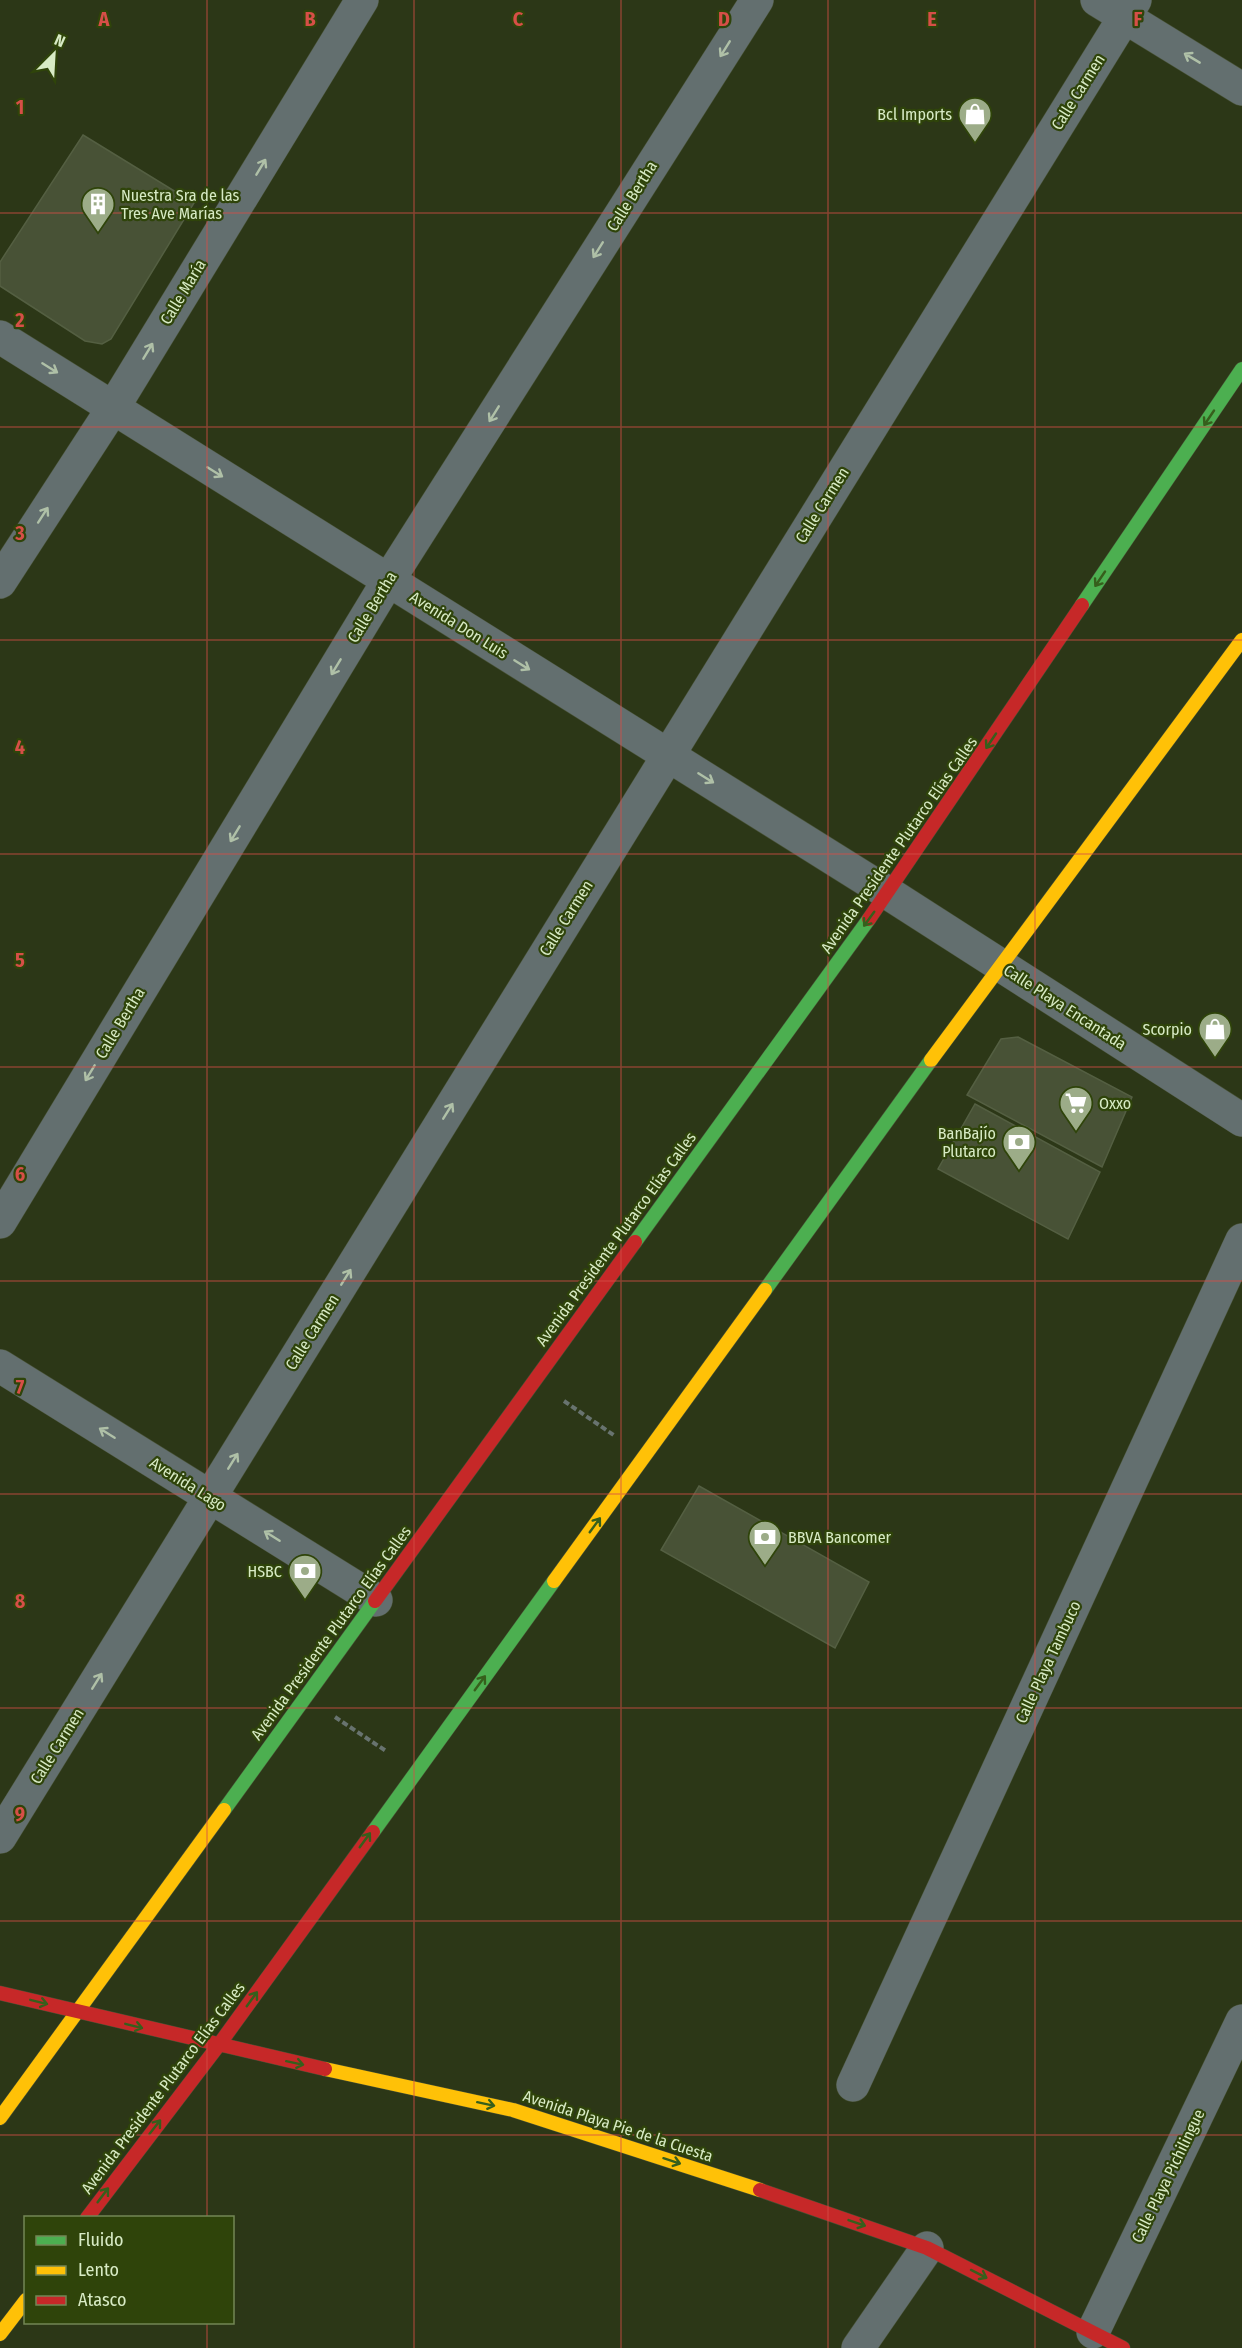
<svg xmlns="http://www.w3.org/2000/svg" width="1242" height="2348" viewBox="0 0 1242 2348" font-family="'Fira Sans Condensed',sans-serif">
<rect width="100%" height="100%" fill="#2c3717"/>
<path fill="#485236" stroke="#545f42" stroke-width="1.5" d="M83,135L194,203L111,339L102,344L85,341L0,286V262Z
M1018,1037L1132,1097L1102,1167L967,1095L1001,1039Z
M975,1104L1100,1172L1068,1239L938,1169Z
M699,1486L869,1582L835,1648L661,1550Z"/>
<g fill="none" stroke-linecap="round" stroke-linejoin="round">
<g stroke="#475135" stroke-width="34">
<path id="street" d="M1097,0L1242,89
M0,337L888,893L1242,1120
M0,582L113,408L362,0
M0,1222L388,581L757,0
M0,1366L376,1600
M0,1837L1135,0
M853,2085L1242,1240
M1093,2332L1242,2021
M858,2348L927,2248"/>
</g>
<g stroke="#475135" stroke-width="15">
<path id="fast" d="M1082,605L1242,369
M635,1242L869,919
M765,1290L931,1060
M224,1810L375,1601
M373,1832L554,1581"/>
</g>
<g stroke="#475135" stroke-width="15">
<path id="slow" d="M931,1060L1242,640
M554,1581L765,1290
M325,2069L513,2110L760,2190
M0,2118L224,1810
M0,2334L26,2300"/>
</g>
<g stroke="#475135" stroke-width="15">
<path id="jam" d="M869,919L1082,605
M375,1601L635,1242
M0,1993L325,2069
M760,2190L927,2248L1123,2348
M87,2218L218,2046L373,1832"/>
</g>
<path stroke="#68736f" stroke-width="4" stroke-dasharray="6 3" stroke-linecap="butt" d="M564,1401L615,1436
M335,1717L386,1751"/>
<use href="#street" stroke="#636f6f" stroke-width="33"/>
<use href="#fast" stroke="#4caf50" stroke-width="14"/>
<use href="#slow" stroke="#ffc107" stroke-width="14"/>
<use href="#jam" stroke="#c62828" stroke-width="14"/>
</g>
<defs><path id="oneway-shaft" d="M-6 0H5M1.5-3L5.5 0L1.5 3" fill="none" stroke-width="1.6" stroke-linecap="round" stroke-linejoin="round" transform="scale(1.5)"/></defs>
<g stroke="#afc0a7">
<use href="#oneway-shaft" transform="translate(725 49) rotate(122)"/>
<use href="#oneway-shaft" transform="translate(1192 58) rotate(-149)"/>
<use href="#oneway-shaft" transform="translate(261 167) rotate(-59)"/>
<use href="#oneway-shaft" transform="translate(598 250) rotate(122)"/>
<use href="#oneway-shaft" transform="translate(148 351) rotate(-59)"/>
<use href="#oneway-shaft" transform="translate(50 368) rotate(32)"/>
<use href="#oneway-shaft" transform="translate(494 414) rotate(122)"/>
<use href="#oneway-shaft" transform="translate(215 472) rotate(32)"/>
<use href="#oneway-shaft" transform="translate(43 515) rotate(-57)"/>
<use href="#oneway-shaft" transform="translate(522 665) rotate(32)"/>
<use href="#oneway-shaft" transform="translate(336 667) rotate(121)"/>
<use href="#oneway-shaft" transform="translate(706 778) rotate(32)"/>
<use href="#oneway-shaft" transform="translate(235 834) rotate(121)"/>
<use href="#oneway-shaft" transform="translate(90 1073) rotate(121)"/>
<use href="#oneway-shaft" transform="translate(448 1111) rotate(-58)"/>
<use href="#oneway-shaft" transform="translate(346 1277) rotate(-58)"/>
<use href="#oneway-shaft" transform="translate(107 1433) rotate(-148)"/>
<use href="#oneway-shaft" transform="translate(233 1461) rotate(-58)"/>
<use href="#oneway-shaft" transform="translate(272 1536) rotate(-148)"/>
<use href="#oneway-shaft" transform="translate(97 1681) rotate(-58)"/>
</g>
<g stroke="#365f1c">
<use href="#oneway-shaft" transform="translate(1209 418) rotate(124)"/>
<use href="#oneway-shaft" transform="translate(1100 579) rotate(124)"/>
<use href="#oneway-shaft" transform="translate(991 741) rotate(124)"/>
<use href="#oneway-shaft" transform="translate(869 919) rotate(126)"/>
<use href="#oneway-shaft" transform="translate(595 1525) rotate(-54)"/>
<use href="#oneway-shaft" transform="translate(480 1683) rotate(-54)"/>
<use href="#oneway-shaft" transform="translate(365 1840) rotate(-54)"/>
<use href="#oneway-shaft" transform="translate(252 1999) rotate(-54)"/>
<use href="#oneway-shaft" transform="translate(39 2002) rotate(14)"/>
<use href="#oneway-shaft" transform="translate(134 2026) rotate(14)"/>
<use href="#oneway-shaft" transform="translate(295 2063) rotate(12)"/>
<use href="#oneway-shaft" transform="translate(486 2104) rotate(12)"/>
<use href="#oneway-shaft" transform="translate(155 2127) rotate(-52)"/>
<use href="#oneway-shaft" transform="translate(672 2161) rotate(18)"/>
<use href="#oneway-shaft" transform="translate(103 2195) rotate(-53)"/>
<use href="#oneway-shaft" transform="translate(857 2223) rotate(19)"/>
<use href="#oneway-shaft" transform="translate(979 2274) rotate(27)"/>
</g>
<path fill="none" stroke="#d64f47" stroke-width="1.5" stroke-opacity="0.55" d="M207,0V2218M414,0V2348M621,0V2348M828,0V2348M1035,0V2348M0,213H1242M0,427H1242M0,640H1242M0,854H1242M0,1067H1242M0,1281H1242M0,1494H1242M0,1708H1242M0,1921H1242M0,2135H1242M207,2322V2348"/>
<defs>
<g id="shop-pin" transform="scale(1.725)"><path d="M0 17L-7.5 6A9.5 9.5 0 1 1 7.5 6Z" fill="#9cac88" stroke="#2f440a"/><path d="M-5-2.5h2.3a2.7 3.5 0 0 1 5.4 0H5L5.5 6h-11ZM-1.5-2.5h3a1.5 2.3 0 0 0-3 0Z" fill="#fff"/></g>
<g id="building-pin" transform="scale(1.725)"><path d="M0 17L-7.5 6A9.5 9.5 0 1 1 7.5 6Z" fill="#9cac88" stroke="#2f440a"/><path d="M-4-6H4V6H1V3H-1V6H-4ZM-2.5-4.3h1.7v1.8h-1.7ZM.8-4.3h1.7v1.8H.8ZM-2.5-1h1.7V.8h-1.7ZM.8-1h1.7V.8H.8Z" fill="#fff"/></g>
<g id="supermarket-pin" transform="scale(1.725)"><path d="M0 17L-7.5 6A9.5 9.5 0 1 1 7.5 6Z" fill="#9cac88" stroke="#2f440a"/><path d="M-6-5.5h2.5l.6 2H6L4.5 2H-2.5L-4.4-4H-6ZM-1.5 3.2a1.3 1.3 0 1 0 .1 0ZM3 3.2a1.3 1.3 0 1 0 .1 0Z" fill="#fff"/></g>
<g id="bank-pin" transform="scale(1.725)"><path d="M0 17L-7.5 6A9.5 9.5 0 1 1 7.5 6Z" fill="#9cac88" stroke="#2f440a"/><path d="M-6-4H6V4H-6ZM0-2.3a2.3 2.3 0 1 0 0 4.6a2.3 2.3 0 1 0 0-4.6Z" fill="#fff"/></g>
</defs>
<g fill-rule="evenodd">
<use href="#shop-pin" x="975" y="114"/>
<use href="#building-pin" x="98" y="204"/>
<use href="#shop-pin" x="1215" y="1029"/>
<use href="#supermarket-pin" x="1076" y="1103"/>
<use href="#bank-pin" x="1019" y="1142"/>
<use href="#bank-pin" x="765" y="1537"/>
<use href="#bank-pin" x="305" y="1571"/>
</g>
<g text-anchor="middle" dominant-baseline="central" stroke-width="4.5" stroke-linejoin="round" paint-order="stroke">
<g font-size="16" fill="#d8ebc5" stroke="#2f440a">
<text transform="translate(1078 92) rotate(-58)">Calle Carmen</text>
<text transform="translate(632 196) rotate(-58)">Calle Bertha</text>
<text transform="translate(183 292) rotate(-59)">Calle María</text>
<text transform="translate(822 505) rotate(-58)">Calle Carmen</text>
<text transform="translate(372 607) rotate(-59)">Calle Bertha</text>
<text transform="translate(459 625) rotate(32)">Avenida Don Luis</text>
<text transform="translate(899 845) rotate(-55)">Avenida Presidente Plutarco Elías Calles</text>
<text transform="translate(566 918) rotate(-58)">Calle Carmen</text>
<text transform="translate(1065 1007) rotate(33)">Calle Playa Encantada</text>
<text transform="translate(120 1023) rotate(-59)">Calle Bertha</text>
<text transform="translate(616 1239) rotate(-54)">Avenida Presidente Plutarco Elías Calles</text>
<text transform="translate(312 1332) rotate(-58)">Calle Carmen</text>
<text transform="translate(188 1484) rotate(32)">Avenida Lago</text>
<text transform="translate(331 1633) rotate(-54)">Avenida Presidente Plutarco Elías Calles</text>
<text transform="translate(1048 1662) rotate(-65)">Calle Playa Tambuco</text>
<text transform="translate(57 1746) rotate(-58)">Calle Carmen</text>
<text transform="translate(163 2088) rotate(-53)">Avenida Presidente Plutarco Elías Calles</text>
<text transform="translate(618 2126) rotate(18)">Avenida Playa Pie de la Cuesta</text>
<text transform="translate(1168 2176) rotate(-64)">Calle Playa Pichilingue</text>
</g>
<g font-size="16" fill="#d8ebc5" stroke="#2f440a" text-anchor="end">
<text x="952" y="114">Bcl Imports</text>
<text x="121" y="195" text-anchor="start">Nuestra Sra de las<tspan x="121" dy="18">Tres Ave Marías</tspan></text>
<text x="1192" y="1029">Scorpio</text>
<text x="1099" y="1103" text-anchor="start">Oxxo</text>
<text x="996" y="1133">BanBajío<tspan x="996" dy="18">Plutarco</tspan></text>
<text x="788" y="1537" text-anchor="start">BBVA Bancomer</text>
<text x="282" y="1571">HSBC</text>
</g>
</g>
<g font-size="20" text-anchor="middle" font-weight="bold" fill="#d64f47" stroke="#2f440a" stroke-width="4.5" stroke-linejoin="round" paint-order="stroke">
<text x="104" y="26">A</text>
<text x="310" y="26">B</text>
<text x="518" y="26">C</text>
<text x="724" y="26">D</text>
<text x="932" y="26">E</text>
<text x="1138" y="26">F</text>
<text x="20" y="114">1</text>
<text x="20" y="327">2</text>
<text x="20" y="540">3</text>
<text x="20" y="754">4</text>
<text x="20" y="967">5</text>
<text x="20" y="1181">6</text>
<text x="20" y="1394">7</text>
<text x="20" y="1608">8</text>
<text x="20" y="1821">9</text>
</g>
<rect x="24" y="2216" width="210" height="108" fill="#2f440a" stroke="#738755" stroke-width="1.5"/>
<rect x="36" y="2236" width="30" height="9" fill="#4caf50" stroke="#738755" stroke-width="1.5"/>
<text x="78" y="2246" font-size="18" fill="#d8ebc5">Fluido</text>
<rect x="36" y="2266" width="30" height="9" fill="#ffc107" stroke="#738755" stroke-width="1.5"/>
<text x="78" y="2276" font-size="18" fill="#d8ebc5">Lento</text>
<rect x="36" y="2296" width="30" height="9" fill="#c62828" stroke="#738755" stroke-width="1.5"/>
<text x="78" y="2306" font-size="18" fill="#d8ebc5">Atasco</text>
<g transform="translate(54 54) rotate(24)" stroke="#2f440a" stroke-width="4.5" paint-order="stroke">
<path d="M0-4.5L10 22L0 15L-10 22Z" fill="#d8ebc5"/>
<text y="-9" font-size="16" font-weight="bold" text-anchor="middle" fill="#d8ebc5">N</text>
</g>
</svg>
